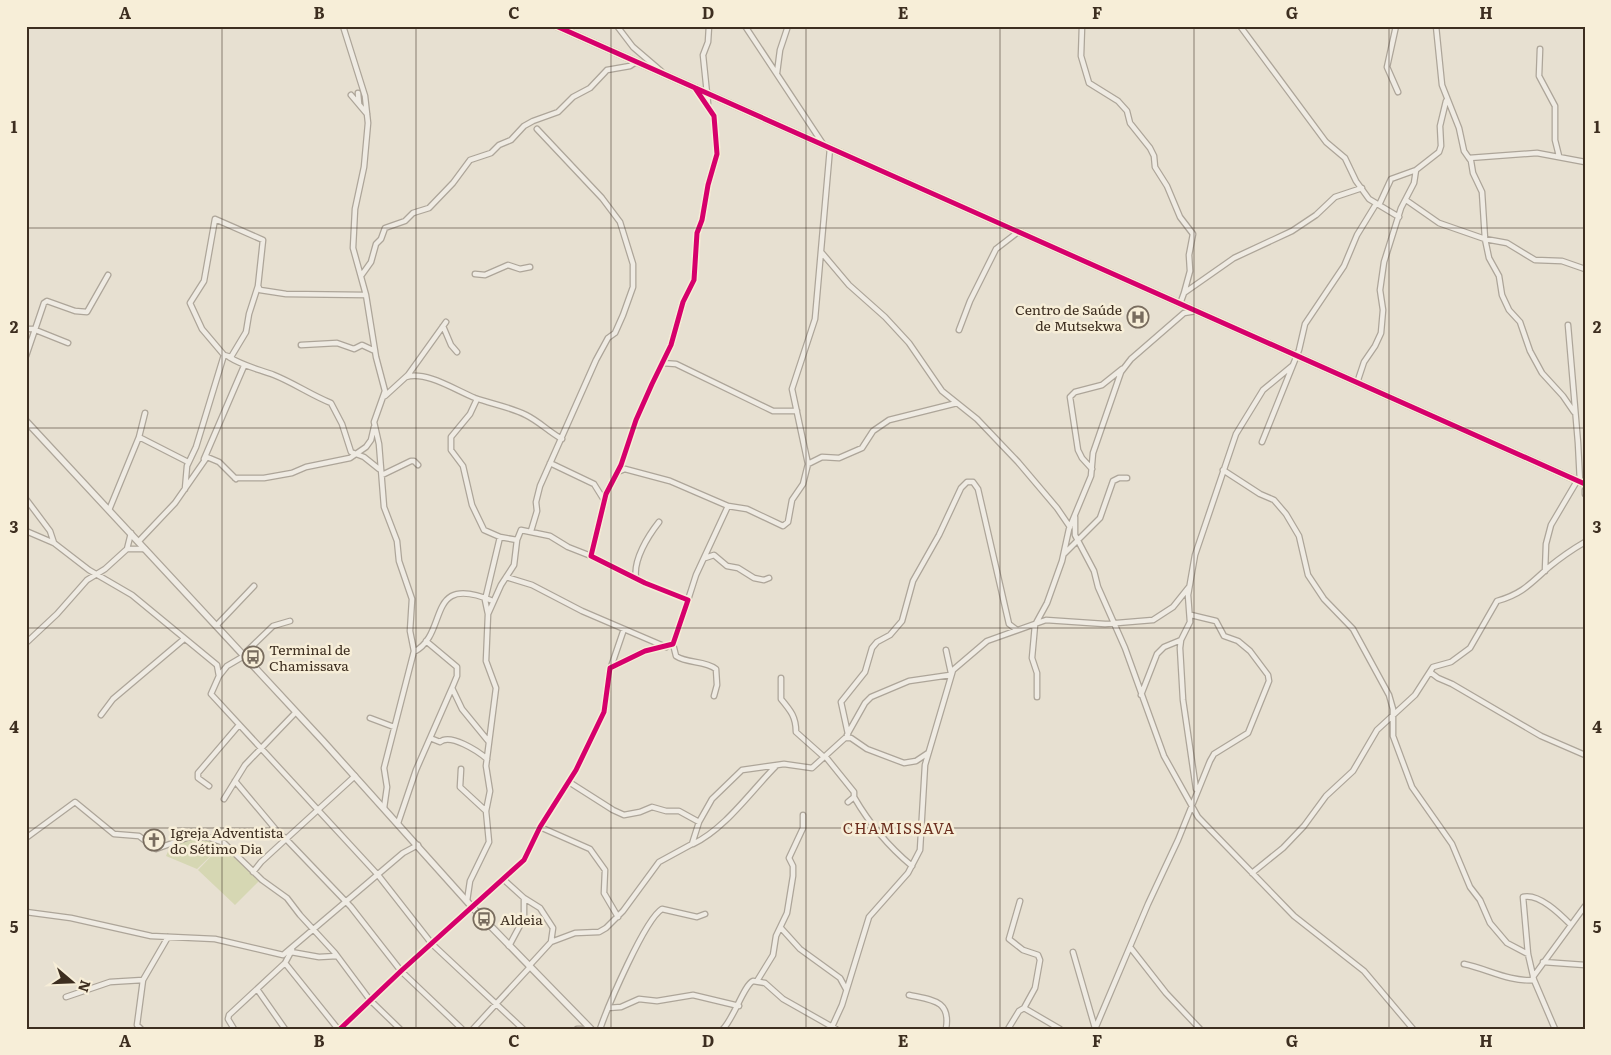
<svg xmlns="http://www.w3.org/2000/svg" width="1611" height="1055" viewBox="0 0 1611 1055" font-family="Literata,serif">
<rect width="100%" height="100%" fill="#e7e0d1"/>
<path fill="#d6d7b3" d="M191,837L222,844L259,881L235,905L198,870L220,847L197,869L166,856L172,842Z"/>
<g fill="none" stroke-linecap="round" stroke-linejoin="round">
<g stroke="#ada599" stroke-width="7">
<path id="minor" d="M343,26L365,96L368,123L364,167L355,209L353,248L366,295L376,357L385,391L374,422L379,444L384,507L397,541L399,561L412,599L410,631L414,651L384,768L387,787L384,808
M617,26L633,47L661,71
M745,26L823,144
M1082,26L1081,56L1089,83L1118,101L1127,111L1130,123L1150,148L1154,156L1155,167L1167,186L1180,217L1193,234L1189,255L1190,271L1184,293
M1240,26L1326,142L1345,158L1356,181L1369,199L1399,217
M1396,26L1387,67L1398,92
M1436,26L1442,85L1459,128L1464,151L1471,161L1473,173L1482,192L1485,239L1489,258L1499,276L1502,295L1509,310L1520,322L1530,351L1542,373L1563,396L1574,412
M1540,49L1539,76L1555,106V140L1559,156
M777,73L780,50L788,26
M358,93L359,104
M351,95L367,114
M708,103L703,55L708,42L709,26
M1469,158L1537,153L1585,162
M1406,200L1439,223L1485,239L1507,243L1535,260L1562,261L1585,269
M1379,205L1391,179L1416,170L1439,152L1441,146L1440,126L1446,101
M822,253L849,285L885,317L909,343L942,391L977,419L1018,462L1057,508L1070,527
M475,274L485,275L508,265L520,269L530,267
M361,276L371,262L376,244L381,239L385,228L405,221L413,213L429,208L453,183L470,160L491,153L499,145L511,140L524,126L533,121L558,112L573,97L590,88L607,70L630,66L636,62
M258,286L249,314L246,332L231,357L224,355L202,329L190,303L204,281L215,219L263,240L258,286L260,290L286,294L366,295
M1180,304L1184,293L1234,258L1292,231L1316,215L1335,197L1362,188
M1568,325L1578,443L1580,482
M443,326L451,345L457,352
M26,329H33L68,343
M959,330L970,301L996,249L1018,232
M301,345L337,343L354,349L362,345L375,351
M26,356L44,303L47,301L75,311L87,312L108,275
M229,357C243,366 258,369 274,375C294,383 311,395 331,403L342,424L351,452L364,457L379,469
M662,363L676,364L773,411H797
M406,377C427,371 455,390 475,398C492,404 510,407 526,415C540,422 549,432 562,439
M1357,383L1364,362L1375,346L1381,333L1383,310L1380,290L1384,262L1401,208L1414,183L1416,170
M385,396L408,375L446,322
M477,399L470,414L451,437V450L463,466L472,505L484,530L500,537L517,540
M139,437L188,462
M1262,442L1299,350L1305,324L1344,266L1357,235L1376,204
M204,459L244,366
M550,463L594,484L604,500
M808,464L822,457L839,458L862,448L873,431L889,420L957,403
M1092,469L1082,458L1078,450L1070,397L1075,392L1102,385L1122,369
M1223,470L1260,494L1274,500L1286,514L1299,536L1308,575L1324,599L1353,629L1389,695L1393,709V736L1412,787L1452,844L1470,887L1480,900L1490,923L1507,943L1528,954
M620,471L625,469L670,481L728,506
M382,475L411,461H414L418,465
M235,478H264L292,473L306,467L350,458L366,447L371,440L374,427
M185,489L187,466L196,447L224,355
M1585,490V494
M26,499L50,531L54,543
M109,510L139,437L145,413
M1075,517V535L1094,571L1098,587L1125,648L1164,756L1198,817L1294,916L1364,971L1413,1029
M26,531L54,543L89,570L132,595L217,665L219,676L211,694L378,875L432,944L523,1029
M531,531L537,511L536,502L540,486L596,360L608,338L615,333L623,315L633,287V264L620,222L602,198L537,129
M139,541L175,503L207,457L219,462L236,479
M127,549H145
M1064,554L1100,518L1113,481L1119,478H1127
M705,558L714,555L727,566L738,568L754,578L764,580L769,578
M1545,571L1546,544L1551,525L1577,481
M506,577L532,585L582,611L666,647
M636,578C633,560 648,536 659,522
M688,600L696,575L728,506L747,509L783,526L788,522L792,500L803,484L808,464L792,389L815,319L830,148
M488,614L485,600L500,537
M216,626L254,586
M426,641L457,667V676L452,688L462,709L489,742
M26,643L57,614L87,580L105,569L127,549L131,533
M673,644L676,656C688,664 704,660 716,669L717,685L714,696
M946,650L951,673
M414,652C450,633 424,572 493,601
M243,655L273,626L290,621
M611,667L624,629
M1430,672L1438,678L1452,684L1541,736L1585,755
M219,676L227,666L244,656
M781,678V699C791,711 796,717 796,732L824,757
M1141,695L1157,654L1164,647L1181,640
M1037,697V673L1032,658L1035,625L1047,603L1062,561L1069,529L1091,476L1093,453L1121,372L1131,359L1184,313L1196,311
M101,715L113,699L184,639
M370,718L394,727
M848,734L841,702L865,672L872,648L877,642L890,635L902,621L913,581L939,535L961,488L967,482H973L978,489L1009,624L1017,630
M847,735L865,703L871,697L909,681L950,675
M430,738L440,742C450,733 478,751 487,759
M825,756L854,792V797L848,802
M461,769L460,787L486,811
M355,776L286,839L351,907L401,971L462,1029
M235,781L277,831L286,839L261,862L253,872
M569,782L613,810L624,815L640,812L652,807L666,811H679L699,822
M209,786L198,778V773L239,725
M1196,789L1183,700L1180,648L1181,640L1190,622L1188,595L1195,555L1236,434L1263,390L1292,366
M854,797C869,823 889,847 912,866
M224,799L245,765L296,712
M398,823L416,770L452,688
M540,827L590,849L605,870L604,893L618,917
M26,838L75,802L114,834L139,836L156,849L192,836L210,838L224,843L262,880L287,898L300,915L335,953L370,1000L400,1029
M693,844C725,829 751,791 776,766
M1252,873L1283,848L1304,826L1326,796L1353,771L1377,730L1415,695L1433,667L1451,662L1470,648L1497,601C1522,594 1530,584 1549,567C1560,558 1573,549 1585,542
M503,879L524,898L540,908L553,928L551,942
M467,901L470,881L489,842L486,811L490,791L486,766L496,688L486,661L488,614L501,585L514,565L517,540L521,530L550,536L568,547L591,556
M1020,901L1009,939L1023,950L1038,955L1040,960L1035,988L1024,1008
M26,912L71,918L151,936L215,939L283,955L403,853L418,845
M781,928L800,949L840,978L846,989
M509,946L524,918V898
M1130,947L1166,993L1200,1029
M291,952L319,957L337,956
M1073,952L1095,1028
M1543,962L1585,965
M285,963L338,1029
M1464,964C1488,969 1509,982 1534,980
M529,966L551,942L575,933L599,932L606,928L623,911L659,862L692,844L699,822L712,799L742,770L784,764L812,768L845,738H851L867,749L904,763L916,761L928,753
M1533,977L1585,906
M757,981L773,955L776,936L787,913L793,876V866L789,858L803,828V815
M257,989L285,1029
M909,995C932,1000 951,1000 946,1029
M66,997L110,982L143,980L168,937
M608,1008L621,1007L639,999L657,1001L693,995L739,1006
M141,1029L137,1025L143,980
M234,1029L228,1019L229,1015L285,963L292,950
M340,1029L401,971L524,860L540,827L576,770L604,712L610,668L645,651L673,644L688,600L645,583L591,556L606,494L621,465L636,420L652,384L671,345L683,302L694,280L697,233L702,220L708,185L717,154L714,116L696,89
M473,1029L530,967
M577,1029H589
M600,1029C608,1006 645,919 662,909L697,917L705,914
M723,1029C734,1018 744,985 753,981L765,983L783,999L836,1029
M831,1029L842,1005L869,917L908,873L920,850L925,765L953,670L987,641L1046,620L1105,624L1153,620L1173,607L1189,587
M1008,1029L1019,1011L1024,1008L1060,1029
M1095,1029L1148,904L1178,840L1210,761L1214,754L1248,733L1269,681L1268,675L1250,651L1238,641L1224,636L1216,621L1191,615
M1555,1029L1534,980L1528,954L1523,897C1539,893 1560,914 1571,925"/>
</g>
<g stroke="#ada599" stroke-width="8">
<path id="tertiary" d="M556,26L1585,484
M26,421L323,741L472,907L591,1029"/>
</g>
<use href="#minor" stroke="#efebe3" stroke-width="4.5"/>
<use href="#tertiary" stroke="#efebe3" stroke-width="5.5"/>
<g stroke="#f7eed8" stroke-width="8">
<path id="cycleway" d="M556,26L1585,484
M340,1029L401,971L524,860L540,827L576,770L604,712L610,668L645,651L673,644L688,600L645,583L591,556L606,494L621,465L636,420L652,384L671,345L683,302L694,280L697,233L702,220L708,185L717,154L714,116L695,88"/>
</g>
<use href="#cycleway" stroke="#d6006c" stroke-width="5"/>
</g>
<path fill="none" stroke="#3d2e20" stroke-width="1" stroke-opacity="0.55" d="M222,26V1029M416,26V1029M611,26V1029M806,26V1029M1000,26V1029M1194,26V1029M1389,26V1029M26,228H1585M26,428H1585M26,628H1585M26,828H1585"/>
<defs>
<g id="hospital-ring" transform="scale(1.125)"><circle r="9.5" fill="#f7eed8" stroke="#786c5e" stroke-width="1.5"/><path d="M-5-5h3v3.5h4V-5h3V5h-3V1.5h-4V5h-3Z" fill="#786c5e"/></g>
<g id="bus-ring" transform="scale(1.125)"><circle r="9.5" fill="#f7eed8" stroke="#786c5e" stroke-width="1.5"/><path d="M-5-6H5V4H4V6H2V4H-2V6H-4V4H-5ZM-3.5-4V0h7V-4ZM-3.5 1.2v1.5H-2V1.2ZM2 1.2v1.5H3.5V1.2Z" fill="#786c5e"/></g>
<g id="church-ring" transform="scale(1.125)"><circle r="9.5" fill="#f7eed8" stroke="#786c5e" stroke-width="1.5"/><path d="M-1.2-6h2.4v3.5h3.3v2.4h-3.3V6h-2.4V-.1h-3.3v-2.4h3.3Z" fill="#786c5e"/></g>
</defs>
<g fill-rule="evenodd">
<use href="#hospital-ring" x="1138" y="317"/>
<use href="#bus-ring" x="253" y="657"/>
<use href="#church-ring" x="154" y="840"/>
<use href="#bus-ring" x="484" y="919"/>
</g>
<g text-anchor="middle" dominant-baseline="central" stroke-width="5" stroke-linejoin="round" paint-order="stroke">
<g font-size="14" fill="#3d2e20" stroke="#f7eed8" text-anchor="start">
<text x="1122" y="309" text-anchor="end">Centro de Saúde<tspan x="1122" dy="16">de Mutsekwa</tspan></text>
<text x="269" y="649">Terminal de<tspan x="269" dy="16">Chamissava</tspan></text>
<text x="170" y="832">Igreja Adventista<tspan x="170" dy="16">do Sétimo Dia</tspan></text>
<text x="500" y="919">Aldeia</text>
</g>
<g font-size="15" letter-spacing="1" fill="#6b2e1e" stroke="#f7eed8">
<text x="899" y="827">CHAMISSAVA</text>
</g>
</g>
<rect width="1611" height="1055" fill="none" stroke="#f7eed8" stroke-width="55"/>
<g transform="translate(72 982) rotate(109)" stroke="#f7eed8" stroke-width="4" paint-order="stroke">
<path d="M0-4L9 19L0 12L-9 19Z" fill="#3d2e20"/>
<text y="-8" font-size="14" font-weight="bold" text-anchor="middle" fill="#3d2e20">N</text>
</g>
<rect x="28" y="28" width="1556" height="1000" fill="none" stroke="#3d2e20" stroke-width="2"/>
<g font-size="16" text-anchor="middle" font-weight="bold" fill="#3d2e20">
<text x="125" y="19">A</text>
<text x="319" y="19">B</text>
<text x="514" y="19">C</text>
<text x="708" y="19">D</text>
<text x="903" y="19">E</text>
<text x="1097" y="19">F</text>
<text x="1292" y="19">G</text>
<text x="1486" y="19">H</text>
<text x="14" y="133">1</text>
<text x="1597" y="133">1</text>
<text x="14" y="333">2</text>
<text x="1597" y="333">2</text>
<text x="14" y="533">3</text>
<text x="1597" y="533">3</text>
<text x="14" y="733">4</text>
<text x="1597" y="733">4</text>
<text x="14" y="933">5</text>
<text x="1597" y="933">5</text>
<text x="125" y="1047">A</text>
<text x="319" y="1047">B</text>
<text x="514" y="1047">C</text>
<text x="708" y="1047">D</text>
<text x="903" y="1047">E</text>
<text x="1097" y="1047">F</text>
<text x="1292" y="1047">G</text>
<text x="1486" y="1047">H</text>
</g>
</svg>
